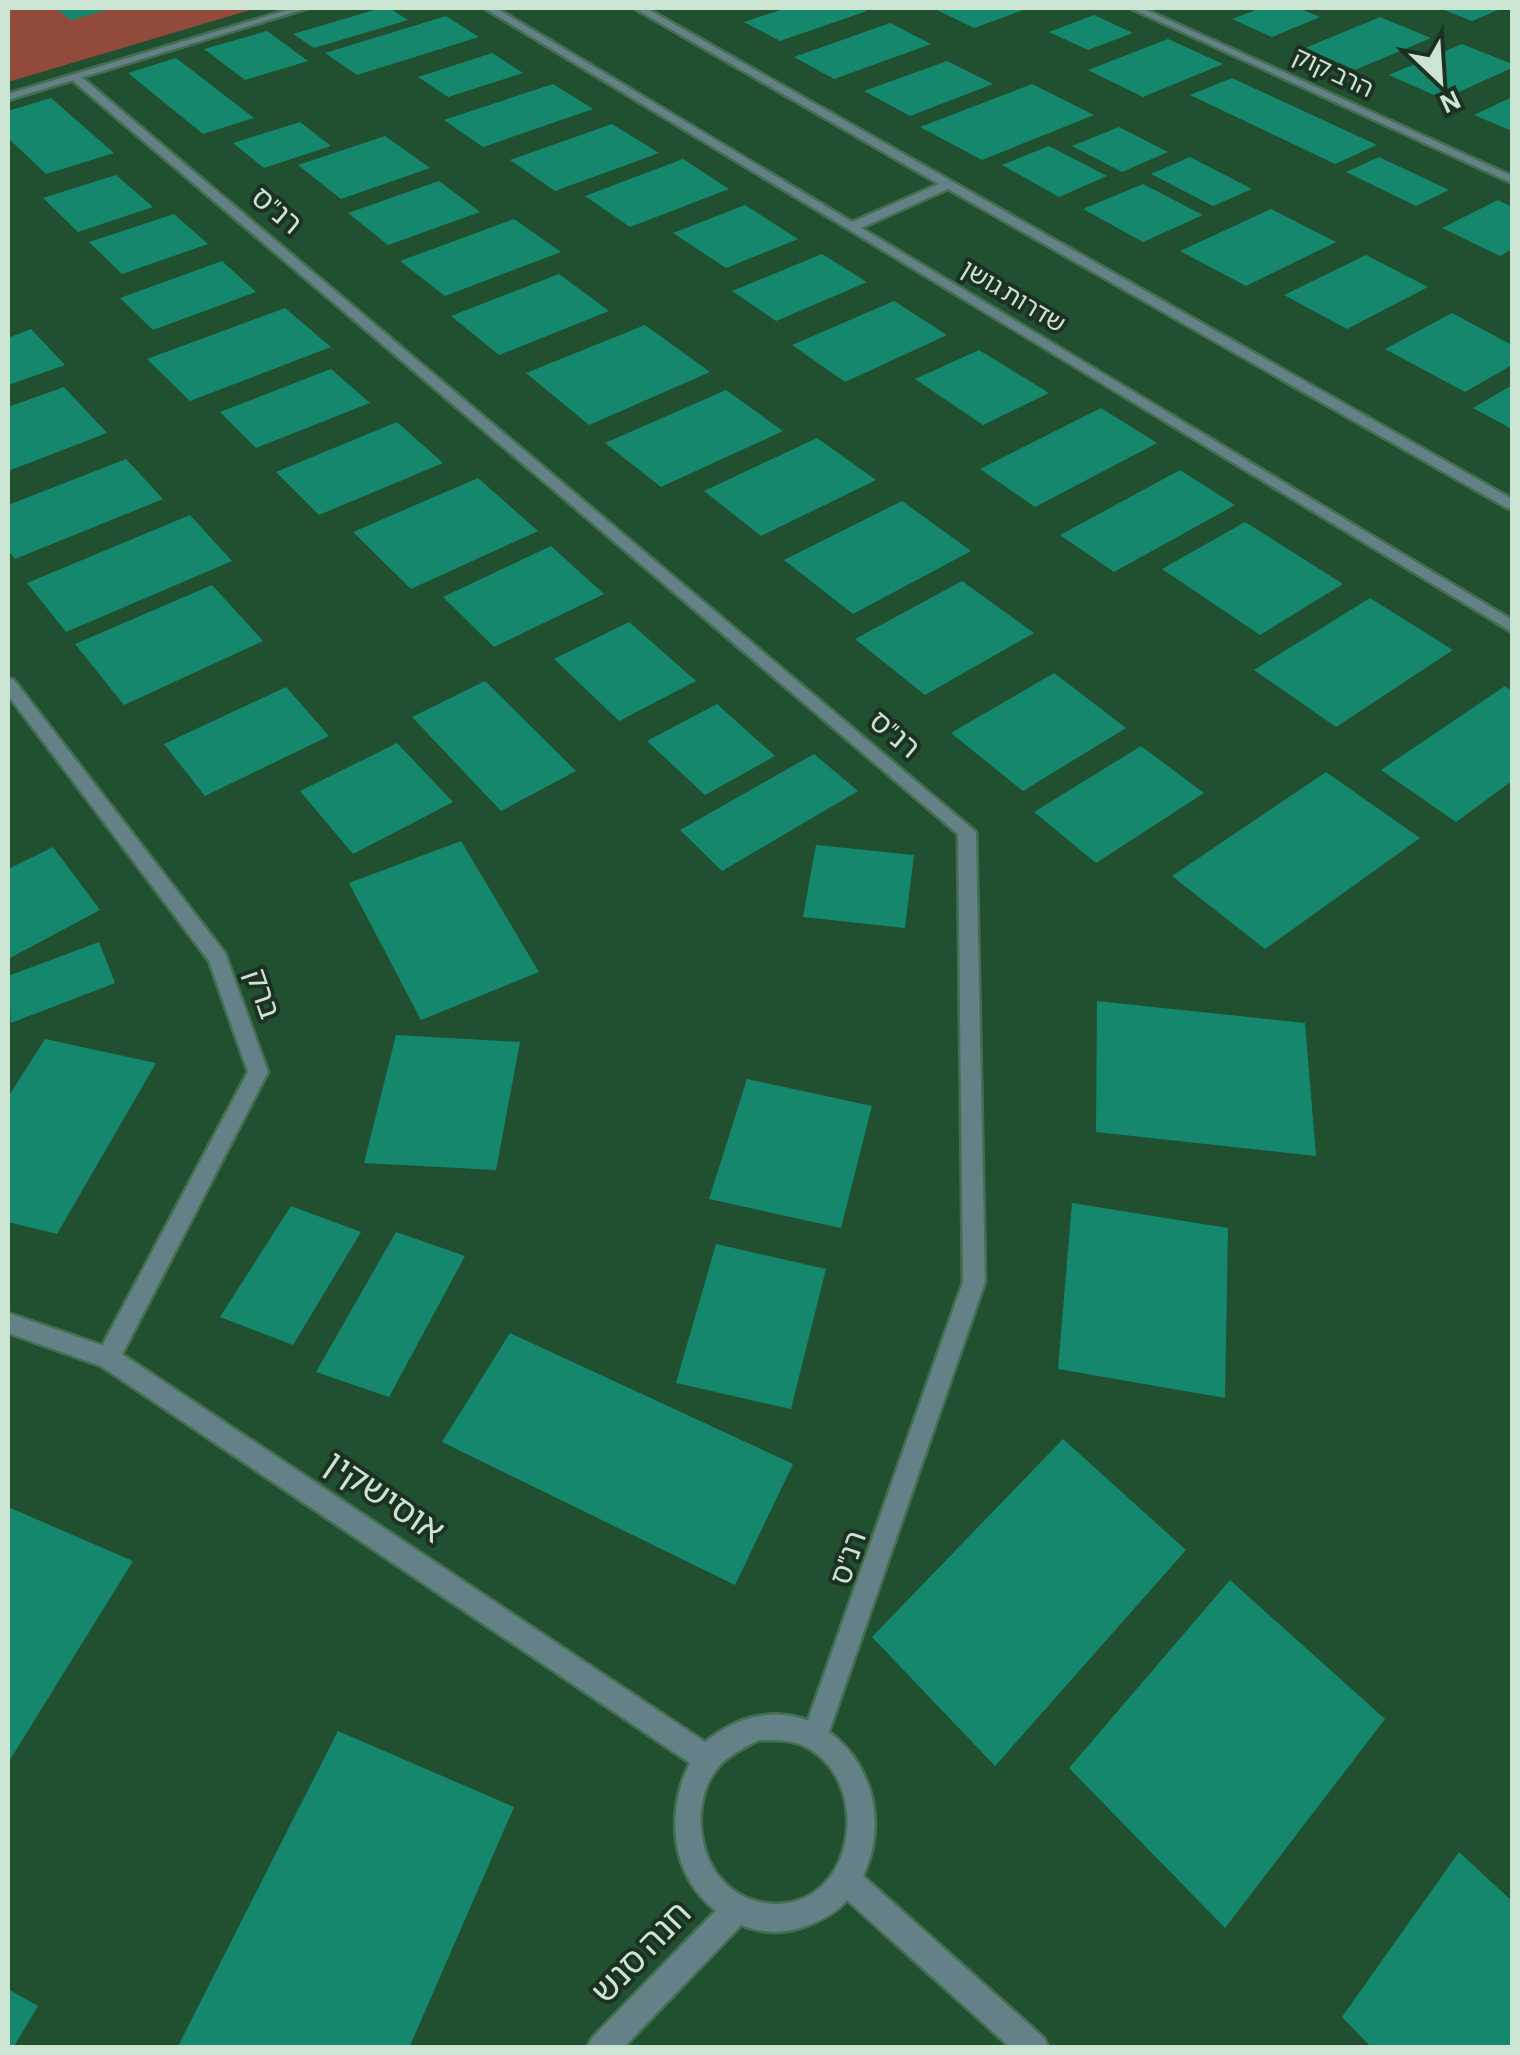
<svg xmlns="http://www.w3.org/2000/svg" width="1520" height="2055" viewBox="0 0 1520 2055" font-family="'Alegreya Sans','Noto Sans Hebrew',sans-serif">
<rect width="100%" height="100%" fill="#215030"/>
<path fill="#914a3c" d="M8,8H257L8,82Z"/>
<path fill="#14876c" d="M55,8H110V9L71,20Z
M381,8H389L408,20L314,48L293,34Z
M786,8H860L867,11L780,41L744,22Z
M933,8H1029L974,28Z
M1261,8H1298L1320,17L1272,37L1232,19Z
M1439,8H1503L1472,21Z
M1094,15L1133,33L1088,50L1049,32Z
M446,16L479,37L357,75L325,53Z
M1380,17L1431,38L1355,70L1305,48Z
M890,23L931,44L834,79L794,57Z
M267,31L308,61L245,80L204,49Z
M1168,39L1223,64L1143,97L1088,70Z
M1462,44L1512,64V68L1443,99L1389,75Z
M492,53L523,73L448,97L418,77Z
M176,58L254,118L203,134L128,73Z
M947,61L993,84L910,116L864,91Z
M1232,78L1377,145L1335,164L1190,95Z
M553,84L593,109L483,147L444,120Z
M1032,84L1094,115L982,160L920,127Z
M1512,97V131L1474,115Z
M51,98L114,153L46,174L8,138V111Z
M300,122L331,146L264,168L233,143Z
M612,124L659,153L555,191L510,160Z
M1119,127L1168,152L1122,172L1072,146Z
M385,136L430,168L341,199L298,165Z
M1049,146L1107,176L1059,197L1002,165Z
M1190,157L1252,189L1213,206L1151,174Z
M1379,157L1449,190L1416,206L1346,172Z
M683,159L729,189L630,227L585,196Z
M116,175L153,207L78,232L43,198Z
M439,181L480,212L388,245L348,213Z
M1143,184L1203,215L1143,242L1083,209Z
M1498,200L1512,207V249L1500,256L1442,228Z
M745,205L798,239L726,268L673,233Z
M1271,209L1336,242L1246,286L1180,251Z
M174,214L208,244L122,274L89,242Z
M514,219L561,252L445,296L400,261Z
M822,254L867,282L776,321L732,291Z
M1366,255L1428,287L1347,329L1284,295Z
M222,261L256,292L153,330L120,298Z
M559,274L609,311L499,355L451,316Z
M894,301L947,335L845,382L792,345Z
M285,308L331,347L190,401L147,359Z
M1452,313L1512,345V365L1465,392L1385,349Z
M645,325L710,372L589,425L526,373Z
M31,329L65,365L8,385V338Z
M979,350L1049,393L983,425L915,379Z
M331,369L370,403L256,448L220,412Z
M1512,385V429L1473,408Z
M64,387L107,433L8,471V407Z
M726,390L783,431L661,487L605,443Z
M1101,408L1157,443L1035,507L980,469Z
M397,422L443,463L319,515L276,472Z
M817,438L876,480L761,536L704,491Z
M126,459L163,499L15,559L8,550V505Z
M1180,470L1235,505L1114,572L1060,535Z
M478,478L538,531L411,589L353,532Z
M902,501L971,551L853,614L784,560Z
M190,515L232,561L66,632L27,583Z
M1245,522L1343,584L1260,635L1162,569Z
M551,546L604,594L494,647L443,597Z
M962,581L1034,633L925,695L855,639Z
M212,585L263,641L124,705L75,644Z
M1370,598L1453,650L1336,727L1254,670Z
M629,622L696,681L619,721L554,659Z
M1054,673L1126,728L1023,791L951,733Z
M485,681L576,771L501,811L412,717Z
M1505,686L1512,691V781L1456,822L1381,770Z
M286,687L329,736L205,796L164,744Z
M717,704L775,756L705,795L647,741Z
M397,743L453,802L353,854L300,791Z
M1141,746L1204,793L1096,863L1034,812Z
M814,754L858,791L722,871L680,830Z
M1326,772L1420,838L1265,949L1172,876Z
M461,841L539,972L421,1020L349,883Z
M816,845L914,855L905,928L803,917Z
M53,847L100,910L8,959V869Z
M99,942L115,983L11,1023L8,976Z
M1097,1001L1305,1023L1316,1156L1096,1132Z
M396,1035L520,1042L496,1170L364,1163Z
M45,1039L156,1063L57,1234L8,1222V1097Z
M747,1079L872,1106L841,1228L709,1199Z
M1072,1203L1228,1228L1225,1398L1058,1369Z
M291,1206L361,1232L293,1345L220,1317Z
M396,1232L465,1256L389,1397L316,1372Z
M716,1244L826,1269L791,1409L676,1383Z
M510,1333L793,1464L735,1585L442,1442Z
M1063,1439L1186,1550L995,1766L872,1637Z
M8,1507L133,1561L8,1763Z
M1230,1580L1385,1719L1225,1928L1069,1768Z
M338,1731L514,1807L409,2048H177Z
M1459,1852L1512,1901V2048H1372L1342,2017Z
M8,1989L38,2006L13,2048H8Z"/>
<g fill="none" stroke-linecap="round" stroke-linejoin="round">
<g stroke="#436e50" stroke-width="5">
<path id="minor" d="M1130,8H1142L1512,176V183Z
M71,75H79L976,832L985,1282L824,1746L815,1750L806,1746L802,1737L963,1282L958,834L71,79Z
M8,678L14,680L225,953L268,1072L116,1366L108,1369L100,1366L96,1358L100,1350L248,1072L209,961L8,695Z
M736,1896L746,1900L750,1910L746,1920L623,2048H587L592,2038L726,1900Z"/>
</g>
<g stroke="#436e50" stroke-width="5">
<path id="tertiary" d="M294,8H308L8,100V94Z
M484,8H496L852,222L939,184L634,8H646L1512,499V509L1507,508L948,189L861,228L1512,620V632Z
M8,1313L116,1350L705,1742C803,1662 911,1772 863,1876L1044,2038L1049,2048H1011L847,1900C837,1912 824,1919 809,1925C787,1934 763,1934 741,1925C675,1898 660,1823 690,1763L101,1366L8,1333ZM759,1740C773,1740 791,1739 804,1746C873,1779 857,1905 775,1904C753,1903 735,1895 721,1879C695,1849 693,1795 720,1765C731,1754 745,1747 759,1740Z"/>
</g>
<use href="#minor" fill="#648187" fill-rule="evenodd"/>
<use href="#tertiary" fill="#648187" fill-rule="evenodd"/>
</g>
<g text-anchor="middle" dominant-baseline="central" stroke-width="8" stroke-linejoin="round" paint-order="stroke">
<g font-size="25" fill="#cce5d2" stroke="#1d3122">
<text transform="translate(1333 73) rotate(25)">הרב קוק</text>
<text transform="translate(1013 297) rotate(31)">שדרות גושן</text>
</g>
<g font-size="30" fill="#cce5d2" stroke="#1d3122">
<text transform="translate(276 211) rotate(40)">רנ"ס</text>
<text transform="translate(894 735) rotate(40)">רנ"ס</text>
<text transform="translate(262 994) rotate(71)">ברק</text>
<text transform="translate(849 1558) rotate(-71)">רנ"ס</text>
</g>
<g font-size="35" fill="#cce5d2" stroke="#1d3122">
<text transform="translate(384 1498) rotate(34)">אוסישקין</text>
<text transform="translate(642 1953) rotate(-46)">חנה סנש</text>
</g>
</g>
<rect width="1520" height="2055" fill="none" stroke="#cce5d2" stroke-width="20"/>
<g transform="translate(1440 80) rotate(155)" stroke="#1d3122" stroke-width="8" paint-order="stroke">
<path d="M0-8L18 38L0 25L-18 38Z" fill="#cce5d2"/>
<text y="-15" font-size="28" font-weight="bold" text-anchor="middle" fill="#cce5d2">N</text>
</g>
</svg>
